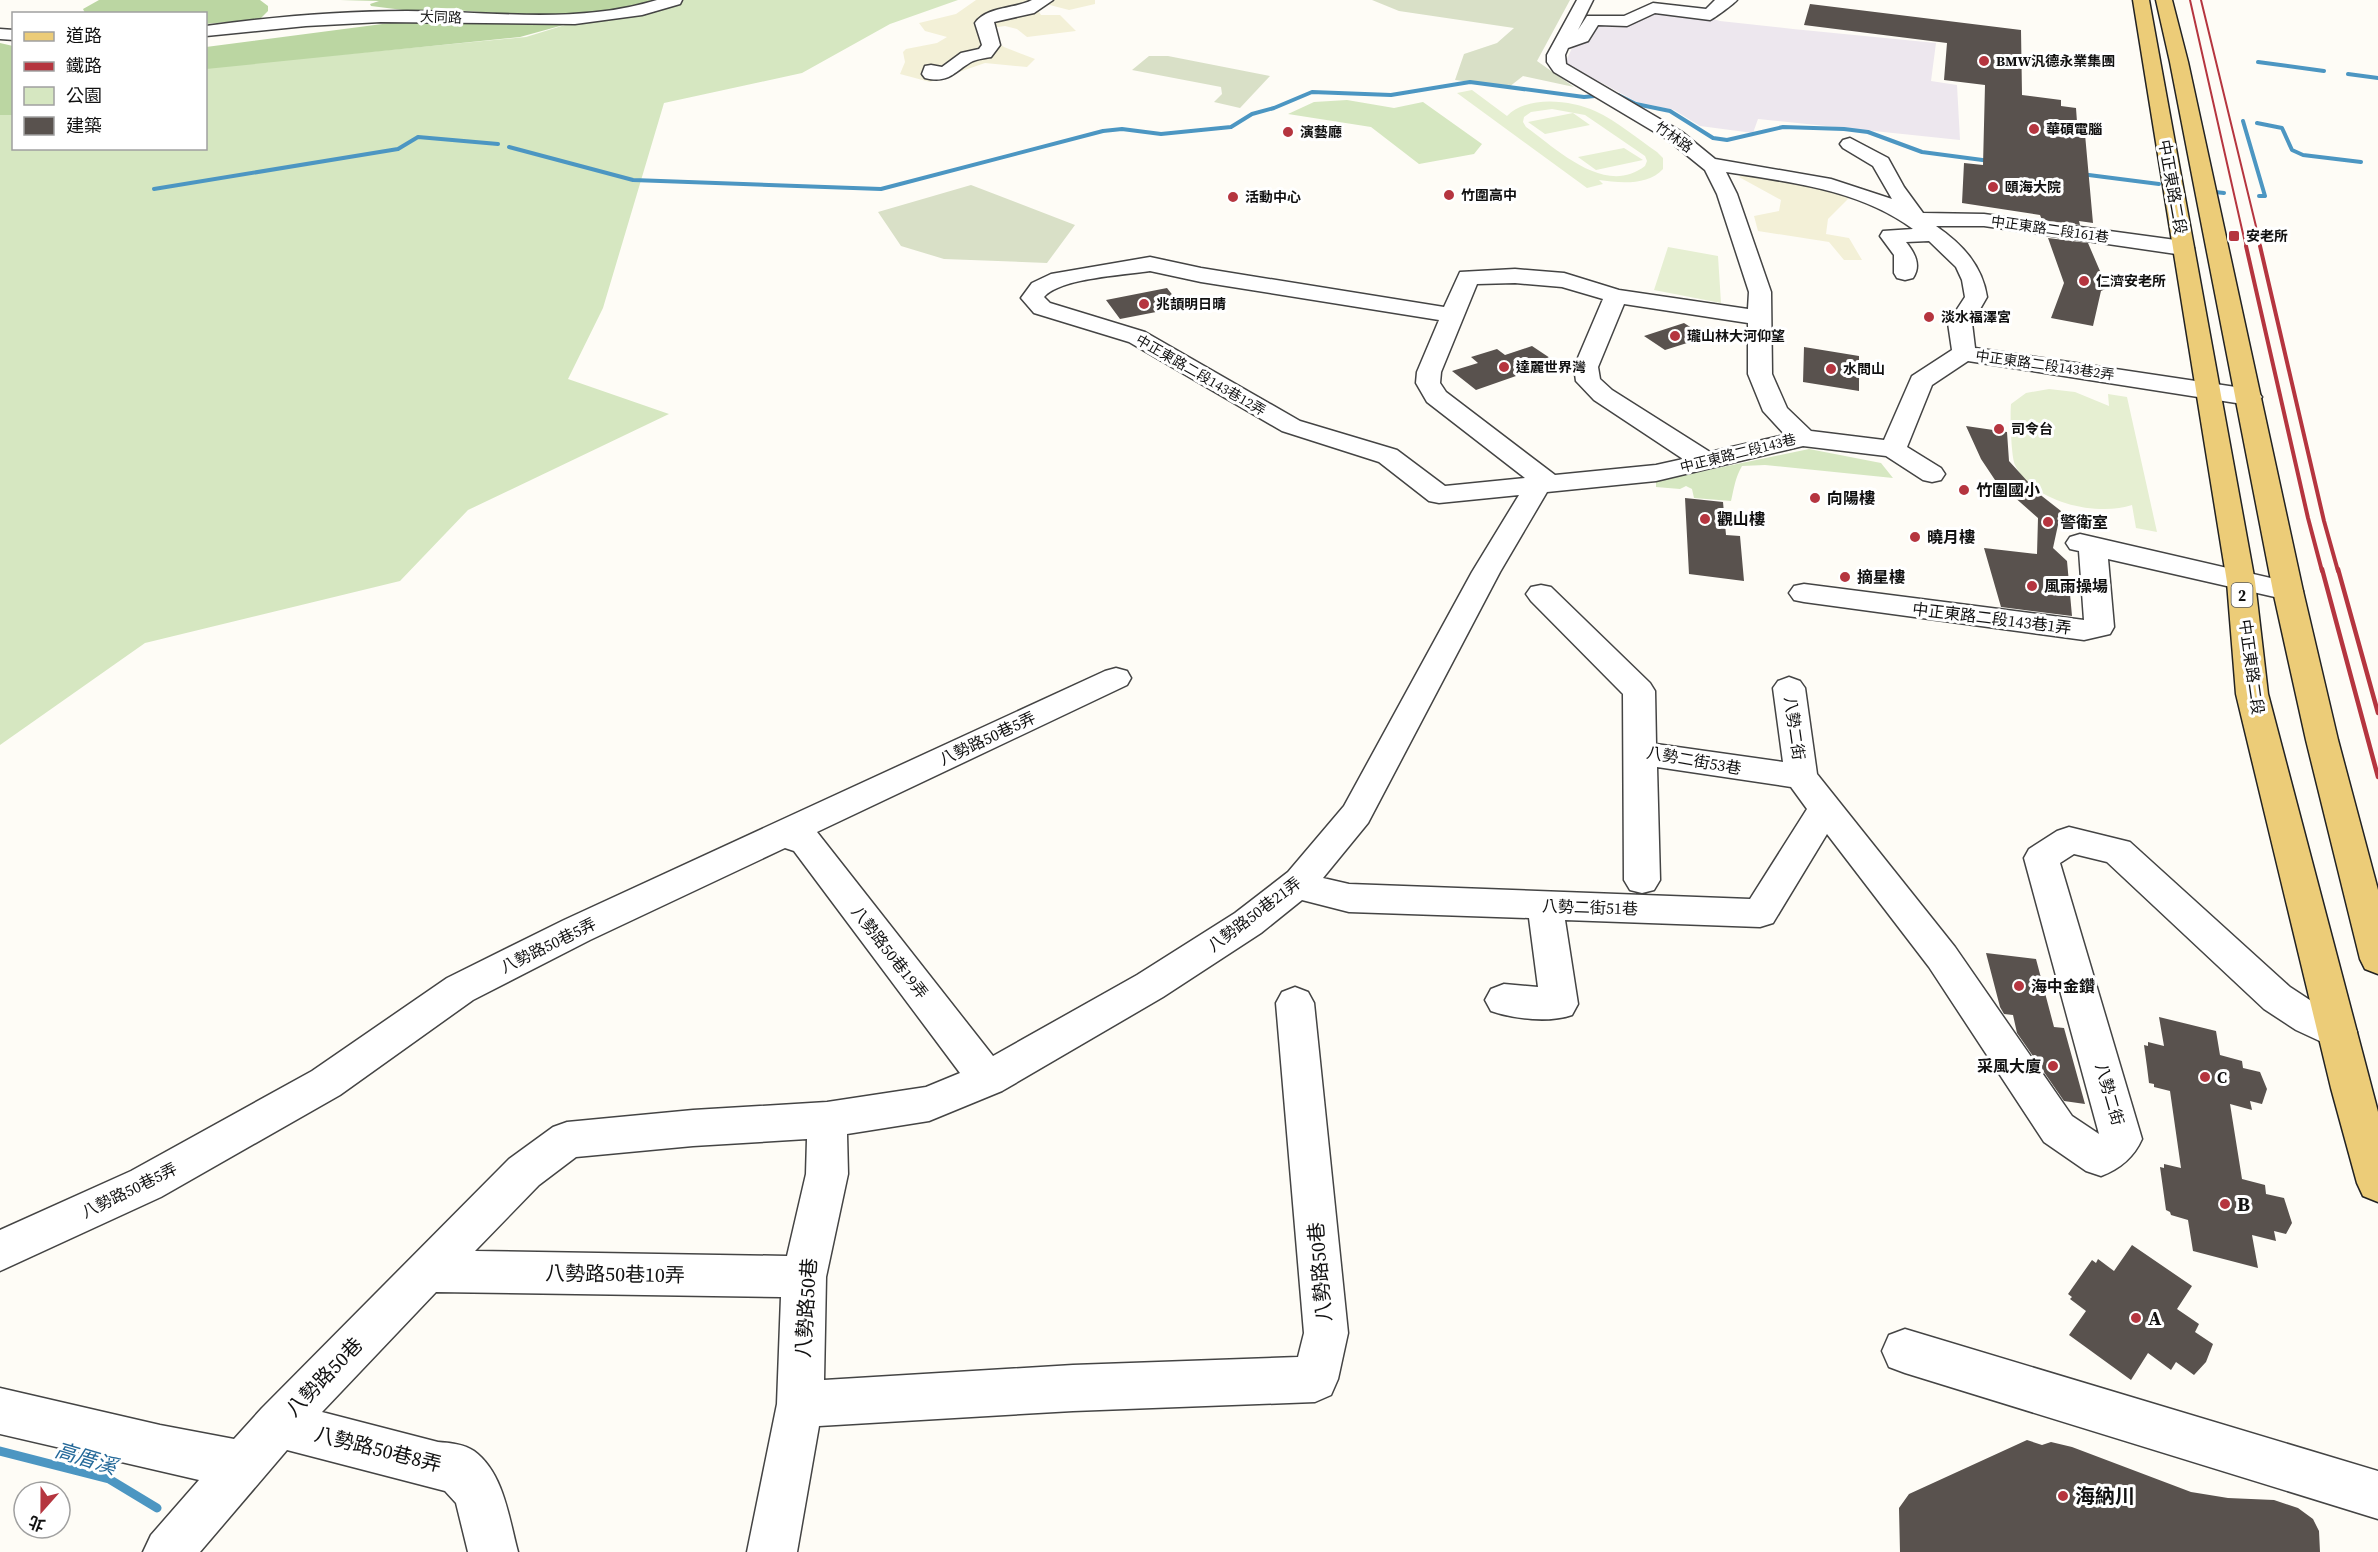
<svg xmlns="http://www.w3.org/2000/svg" width="2378" height="1552" viewBox="0 0 2378 1552" font-family="'Source Serif 4','Noto Sans TC',serif">
<rect width="100%" height="100%" fill="#fefcf6"/>
<path fill="#ede7ee" d="M1655,11L1696,14L1720,21L1793,29L1936,43L1931,81L1957,85L1960,140L1758,119L1753,133L1700,126L1674,110L1637,102L1565,63L1573,46L1590,38L1596,24L1631,23L1642,20Z"/>
<path fill="#f3f0d7" d="M976,0H1095V4L1069,10L1046,4L1038,10L1041,15H1060L1076,31L1027,37L1017,29L1005,26L990,28L993,39L1004,47L1035,59L1027,67L985,63L930,82L900,74L905,62L903,52L906,49L937,43L947,37L925,31L919,23L956,14Z
M1746,172L1853,194L1828,219L1826,234L1849,238L1862,260H1844L1829,242L1758,231L1754,216L1779,211L1781,200L1739,177Z"/>
<path fill="#d6e7c1" d="M680,0H958L890,24L802,73L664,103L603,308L568,379L669,414L468,510L400,581L145,643L0,745V115H13L14,148H206V69L210,67L526,37L578,21Z
M1347,100L1394,108L1423,102L1482,144L1474,154L1419,164L1371,127L1288,114L1314,102Z
M1809,449L1881,463L1893,478L1765,465L1742,466C1735,478 1734,488 1731,501L1694,498L1692,489L1686,486L1680,489L1656,487V481Z"/>
<path fill="#bbd6a2" d="M99,0H260L268,6V11L260,19L206,24V14L82,13H85L83,9Z
M340,0H665L618,11L538,16L453,10L411,11L371,6L370,4L379,1Z
M413,20L578,21L520,37L206,69V47Z
M0,43L13,46V115H0Z"/>
<path fill="#d9e0c7" d="M1372,0H1570L1537,61L1574,87L1523,76L1509,87L1455,80L1464,54L1497,43L1514,28L1399,11Z
M1149,56H1168L1270,76L1240,108L1214,102L1222,94L1221,87L1132,70Z
M971,185L1075,225L1047,263L944,259L901,246L878,212Z"/>
<path fill="#e6efd2" fill-rule="evenodd" d="M1472,90L1507,116C1527,95 1571,100 1595,111C1617,121 1638,139 1657,152L1663,158V169C1648,186 1619,183 1599,180L1603,184L1587,188L1457,93ZM1552,109L1585,115L1645,156L1647,161L1645,166C1605,197 1557,149 1526,127L1523,122L1524,117L1531,112Z
M1573,113L1590,125L1545,134L1528,122Z
M1624,148L1643,160L1596,170L1578,157Z
M1668,247L1718,256L1721,303L1654,290Z
M2049,389L2075,392L2109,406L2108,394L2127,397L2157,532L2136,528L2132,505C2097,517 2032,502 2015,465C2011,456 2010,415 2011,404L2026,393Z"/>
<g fill="none" stroke-linecap="round" stroke-linejoin="round">
<path stroke="#4c96c2" stroke-width="4" d="M2258,62L2324,71
M2348,74L2378,78
M1618,95L1636,104L1670,111L1713,138L1727,140L1783,127L1844,129L1868,132L1922,152L1990,161
M2243,121L2265,196H2259
M2257,123L2282,128L2292,150L2303,155L2361,162
M509,147L633,180L881,189L1103,131L1122,129L1161,134L1231,127L1252,114L1274,108L1312,92L1391,95L1470,82L1584,97L1595,96
M2081,174L2159,184
M154,189L398,149L418,137L498,144
M2215,192L2224,193"/>
<path stroke="#4c96c2" stroke-width="9" d="M0,1451L109,1479L157,1508"/>
</g>
<path fill="#59524e" d="M1810,4L2021,30L2022,95L2061,100V106L2076,108L2077,122L2084,123L2093,223L2079,221L2080,225L2042,220L2040,215L1962,203L1964,163L1983,165L1985,85L1944,80L1947,43L1804,25Z
M2048,238L2088,243L2103,278L2112,286L2101,291L2093,326L2051,318L2064,283Z
M1167,288L1182,307L1120,319L1106,300Z
M1684,323L1706,337L1665,350L1644,336Z
M1532,346L1556,362L1476,390L1452,371L1478,363L1471,357L1497,349L1505,355Z
M1804,347L1859,356V391L1803,382Z
M1966,426L2007,432L2009,461L2038,493L2061,511L2053,548L2067,561L2072,616L2001,607L1984,548L2037,554L2038,518L1995,480L1981,459Z
M1685,498L1723,502L1726,535L1740,536L1744,581L1689,574Z
M1986,953L2036,959L2054,1027L2064,1028L2085,1104L2064,1101L2017,1033L2013,1015L2004,1014L2000,1007Z
M2159,1017L2216,1031L2220,1055L2242,1061L2243,1068L2260,1072L2267,1089L2262,1104L2250,1101L2252,1110L2230,1104L2242,1179L2265,1185L2266,1194L2284,1198L2292,1223L2286,1234L2274,1231L2276,1241L2252,1235L2258,1268L2193,1251L2188,1220L2171,1215L2170,1212L2166,1210L2160,1167L2164,1168V1164L2181,1168L2170,1091L2154,1087V1084L2149,1083L2147,1067L2144,1045L2148,1046V1042L2164,1046Z
M2132,1245L2192,1286L2177,1309L2199,1324L2195,1332L2213,1344L2206,1362L2194,1375L2176,1362L2171,1370L2148,1353L2131,1380L2069,1335L2086,1311L2070,1299L2072,1297L2068,1294L2092,1260L2096,1263L2098,1259L2114,1271Z
M2027,1440L2042,1445L2051,1442L2072,1447L2191,1492L2228,1498L2274,1500L2298,1508L2313,1519L2319,1531L2320,1552H1900L1899,1508L1909,1494Z"/>
<g fill="none" stroke-linecap="round" stroke-linejoin="round">
<g stroke="#444" stroke-width="3">
<path id="minor" d="M657,0H682L680,4L642,15L575,24L381,22L306,26L206,36V26C272,17 340,11 407,11C490,11 576,25 657,0Z
M1032,0H1053L1034,13L994,22L1000,45L991,57C985,58 978,59 973,61C954,71 950,84 925,78L922,74L925,66L931,65L942,67L961,53L979,49L982,45L975,23C987,6 1015,9 1032,0Z
M1577,0H1593L1578,30L1587,16H1624L1653,3L1706,9L1715,0H1737C1735,3 1713,19 1710,20L1655,13L1627,26L1598,25L1588,41L1568,48L1565,55L1566,64L1682,132L1715,159L1831,179L1892,199L1873,166L1843,148L1840,144L1843,140L1850,138L1888,158L1904,187L1923,213L1984,214L2183,241L2191,243L2194,248L2191,253L2183,255L1984,226H1936C1962,244 1982,265 1987,297L1972,323L1975,348L2249,389L2258,392L2262,397L2258,402L2249,405L1968,361L1932,385L1907,447L1941,468L1945,474L1941,480L1932,482L1923,480L1886,456L1803,446L1656,481L1547,492L1500,572L1368,823L1323,878L1349,884L1750,899L1807,809L1791,787L1657,767L1660,880L1654,890L1642,893L1630,890L1624,880L1623,694L1531,601L1526,594L1531,587L1541,585L1551,587L1650,683L1655,691L1656,744L1783,762L1773,688L1778,681L1789,677L1800,681L1805,688L1817,774L1955,947L2072,1116L2099,1134L2024,858L2029,849L2057,831L2069,827L2130,842L2290,987L2322,1008L2352,1021L2357,1032L2352,1043L2338,1048L2324,1043L2296,1030L2264,1009L2107,862L2074,854L2060,863L2142,1139C2134,1157 2120,1169 2101,1176L2086,1171L2044,1142L1929,967L1827,834L1773,923L1760,927L1565,920L1578,1004L1572,1015C1549,1023 1514,1019 1491,1011L1485,1000L1491,989L1504,984L1538,987L1529,918L1349,912L1302,900L1261,933L1163,997L1002,1091L929,1121L847,1134L848,1174L826,1277L824,1380L1073,1365L1298,1357L1304,1333L1276,1003L1282,992L1295,987L1308,992L1314,1003L1348,1333L1338,1379L1331,1395L1315,1402L1073,1411L819,1426L797,1552H747L777,1404L781,1297L436,1292L322,1412L438,1442C450,1443 464,1444 474,1451C504,1473 509,1519 518,1552H468L456,1503L445,1491L287,1450L200,1552H143L151,1535L199,1480L0,1434V1388L160,1425L234,1439L262,1408L509,1159L553,1127L567,1122L693,1110L827,1102L926,1087L960,1073L794,851L785,848L590,940L473,1000L340,1095L161,1197L0,1271V1230L131,1171L312,1071L447,978L564,920L1105,671L1116,668L1127,671L1131,678L1127,685L817,832L993,1056L1137,975L1235,913L1288,872L1344,806L1472,572L1519,495L1439,503L1429,501L1379,462L1282,431L1129,342L1034,313L1021,298L1032,283L1051,274L1150,257L1201,268L1444,307L1460,272L1515,269L1564,273L1619,290L1748,309L1749,292L1717,194L1705,170L1668,140L1554,72L1547,62V55ZM1726,172C1789,182 1859,189 1913,229L1883,231L1880,236L1894,255V273L1897,278L1905,280L1913,278C1922,265 1914,252 1906,242L1929,241L1956,267L1962,280L1965,297L1948,323L1952,350L1912,376L1884,440L1811,431L1787,408L1772,374L1771,292L1737,194ZM1150,271L1201,282L1439,320L1417,372L1416,383L1427,402L1525,478L1445,486L1397,450L1300,421L1145,332L1050,303L1044,297C1060,278 1125,275 1150,271ZM1515,283L1562,287L1603,299L1574,367L1576,381L1594,400L1683,459L1656,465L1555,475L1446,392L1440,383L1441,372L1477,284ZM1624,304L1748,323V374L1763,411L1785,435L1710,452L1612,390L1600,379L1598,367ZM807,1139L806,1174L787,1256L475,1251L539,1185L576,1157L693,1146Z
M0,29L14,30V40L0,39Z
M2080,534L2288,582L2298,584L2303,591L2298,598L2288,600L2108,559L2114,627L2110,634L2084,640L1804,602L1794,600L1789,593L1794,586L1804,584L2084,620L2079,551L2070,549L2066,543L2070,537Z
M1905,1329L2378,1471V1519L1905,1373L1889,1367L1882,1351L1889,1335Z"/>
</g>
<g stroke="#222" stroke-width="3">
<path id="major" d="M2133,0H2149L2255,582L2268,694L2378,1112V1202L2363,1196L2357,1183L2331,1088L2236,694L2227,582Z
M2156,0H2172L2188,62L2303,591L2338,740L2378,890V974L2365,969L2360,959L2306,740L2273,591L2170,62Z"/>
</g>
<use href="#minor" fill="#fff" fill-rule="evenodd"/>
<use href="#major" fill="#eccc78" fill-rule="evenodd"/>
<path stroke="#b5353f" stroke-width="2" d="M2190,0L2246,247
M2201,0L2261,247"/>
<path stroke="#b5353f" stroke-width="4" d="M2246,246L2308,518L2322,571
M2260,246L2324,521L2338,571"/>
<path stroke="#b5353f" stroke-width="4.5" d="M2322,569L2378,777
M2338,569L2378,713"/>
</g>
<g fill="#b5353f" stroke="#fff" stroke-width="2">
<circle cx="1984" cy="61" r="6"/>
<circle cx="2034" cy="129" r="6"/>
<circle cx="1288" cy="132" r="6"/>
<circle cx="1993" cy="187" r="6"/>
<circle cx="1449" cy="195" r="6"/>
<circle cx="1233" cy="197" r="6"/>
<rect x="2228" y="230" width="12" height="12" rx="3"/>
<circle cx="2084" cy="281" r="6"/>
<circle cx="1144" cy="304" r="6"/>
<circle cx="1929" cy="317" r="6"/>
<circle cx="1675" cy="336" r="6"/>
<circle cx="1504" cy="367" r="6"/>
<circle cx="1831" cy="369" r="6"/>
<circle cx="1999" cy="429" r="6"/>
<circle cx="1964" cy="490" r="6"/>
<circle cx="1815" cy="498" r="6"/>
<circle cx="1705" cy="519" r="6"/>
<circle cx="2048" cy="522" r="6"/>
<circle cx="1915" cy="537" r="6"/>
<circle cx="1845" cy="577" r="6"/>
<circle cx="2032" cy="586" r="6"/>
<circle cx="2019" cy="986" r="6"/>
<circle cx="2053" cy="1066" r="6"/>
<circle cx="2205" cy="1077" r="6"/>
<circle cx="2225" cy="1204" r="6"/>
<circle cx="2136" cy="1318" r="6"/>
<circle cx="2063" cy="1496" r="6"/>
</g>
<g text-anchor="middle" dominant-baseline="central" stroke-width="6" stroke-linejoin="round" paint-order="stroke">
<g font-size="14" fill="#111" stroke="#fff">
<text transform="translate(441 17) rotate(2)">大同路</text>
<text transform="translate(1674 137) rotate(35)">竹林路</text>
<text transform="translate(2050 229) rotate(8)">中正東路二段161巷</text>
<text transform="translate(2045 365) rotate(8)">中正東路二段143巷2弄</text>
<text transform="translate(1201 375) rotate(30)">中正東路二段143巷12弄</text>
<text transform="translate(1738 453) rotate(-14)">中正東路二段143巷</text>
</g>
<g font-size="14" font-weight="bold" fill="#111" stroke="#fff" text-anchor="start">
<text x="1996" y="61">BMW汎德永業集團</text>
<text x="2046" y="129">華碩電腦</text>
<text x="1300" y="132">演藝廳</text>
<text x="2005" y="187">頤海大院</text>
<text x="1461" y="195">竹圍高中</text>
<text x="1245" y="197">活動中心</text>
<text x="2246" y="236">安老所</text>
<text x="2096" y="281">仁濟安老所</text>
<text x="1156" y="304">兆頡明日晴</text>
<text x="1941" y="317">淡水福澤宮</text>
<text x="1687" y="336">瓏山林大河仰望</text>
<text x="1516" y="367">達麗世界灣</text>
<text x="1843" y="369">水問山</text>
<text x="2011" y="429">司令台</text>
</g>
<rect fill="#fff" stroke="#585858" stroke-width="1.5" x="2231.5" y="583" width="21" height="24" rx="4.5"/>
<g font-size="15" font-weight="bold" fill="#111">
<text x="2242" y="595">2</text>
</g>
<g font-size="16" fill="#111" stroke="#fff">
<text transform="translate(2173 187) rotate(80)">中正東路二段</text>
<text transform="translate(1992 618) rotate(7)">中正東路二段143巷1弄</text>
<text transform="translate(2252 667) rotate(82)">中正東路二段</text>
<text transform="translate(1795 728) rotate(82)">八勢二街</text>
<text transform="translate(987 738) rotate(-25)">八勢路50巷5弄</text>
<text transform="translate(1694 760) rotate(10)">八勢二街53巷</text>
<text transform="translate(1590 907) rotate(2)">八勢二街51巷</text>
<text transform="translate(1254 914) rotate(-37)">八勢路50巷21弄</text>
<text transform="translate(548 945) rotate(-26)">八勢路50巷5弄</text>
<text transform="translate(890 952) rotate(52)">八勢路50巷19弄</text>
<text transform="translate(2110 1094) rotate(74)">八勢二街</text>
<text transform="translate(129 1190) rotate(-26)">八勢路50巷5弄</text>
</g>
<g font-size="16" font-weight="bold" fill="#111" stroke="#fff" text-anchor="start">
<text x="1976" y="490">竹圍國小</text>
<text x="1827" y="498">向陽樓</text>
<text x="1717" y="519">觀山樓</text>
<text x="2060" y="522">警衛室</text>
<text x="1927" y="537">曉月樓</text>
<text x="1857" y="577">摘星樓</text>
<text x="2044" y="586">風雨操場</text>
<text x="2031" y="986">海中金鑽</text>
<text x="2041" y="1066" text-anchor="end">采風大廈</text>
<text x="2217" y="1077">C</text>
</g>
<g font-size="20" font-weight="bold" fill="#111" stroke="#fff" text-anchor="start">
<text x="2237" y="1204">B</text>
<text x="2148" y="1318">A</text>
<text x="2075" y="1496">海納川</text>
</g>
<g font-size="20" fill="#111" stroke="#fff">
<text transform="translate(1320 1272) rotate(-95)">八勢路50巷</text>
<text transform="translate(615 1274) rotate(1)">八勢路50巷10弄</text>
<text transform="translate(806 1308) rotate(-86)">八勢路50巷</text>
<text transform="translate(324 1377) rotate(-46)">八勢路50巷</text>
<text transform="translate(378 1449) rotate(14)">八勢路50巷8弄</text>
</g>
<g font-size="21" font-style="italic" fill="#246999" stroke="#fff">
<text transform="translate(86 1458) rotate(17)">高厝溪</text>
</g>
</g>
<rect x="12" y="12" width="195" height="138" fill="#ffffff" stroke="#a0a0a0" stroke-width="1.5"/>
<rect x="24" y="32" width="30" height="9" fill="#eccc78" stroke="#a0a0a0" stroke-width="1.5"/>
<text x="66" y="42" font-size="18" fill="#111111">道路</text>
<rect x="24" y="62" width="30" height="9" fill="#b5353f" stroke="#a0a0a0" stroke-width="1.5"/>
<text x="66" y="72" font-size="18" fill="#111111">鐵路</text>
<rect x="24" y="87" width="30" height="18" fill="#d6e7c1" stroke="#a0a0a0" stroke-width="1.5"/>
<text x="66" y="102" font-size="18" fill="#111111">公園</text>
<rect x="24" y="117" width="30" height="18" fill="#59524e" stroke="#a0a0a0" stroke-width="1.5"/>
<text x="66" y="132" font-size="18" fill="#111111">建築</text>
<g transform="translate(42 1510) rotate(201)"><circle r="28" fill="#ffffff" stroke="#a0a0a0" stroke-width="1.5"/>
<path d="M0-4.5L10 22L0 15L-10 22Z" fill="#b5353f"/>
<text y="-9" font-size="16" font-weight="bold" text-anchor="middle" fill="#111111">北</text>
</g>
</svg>
